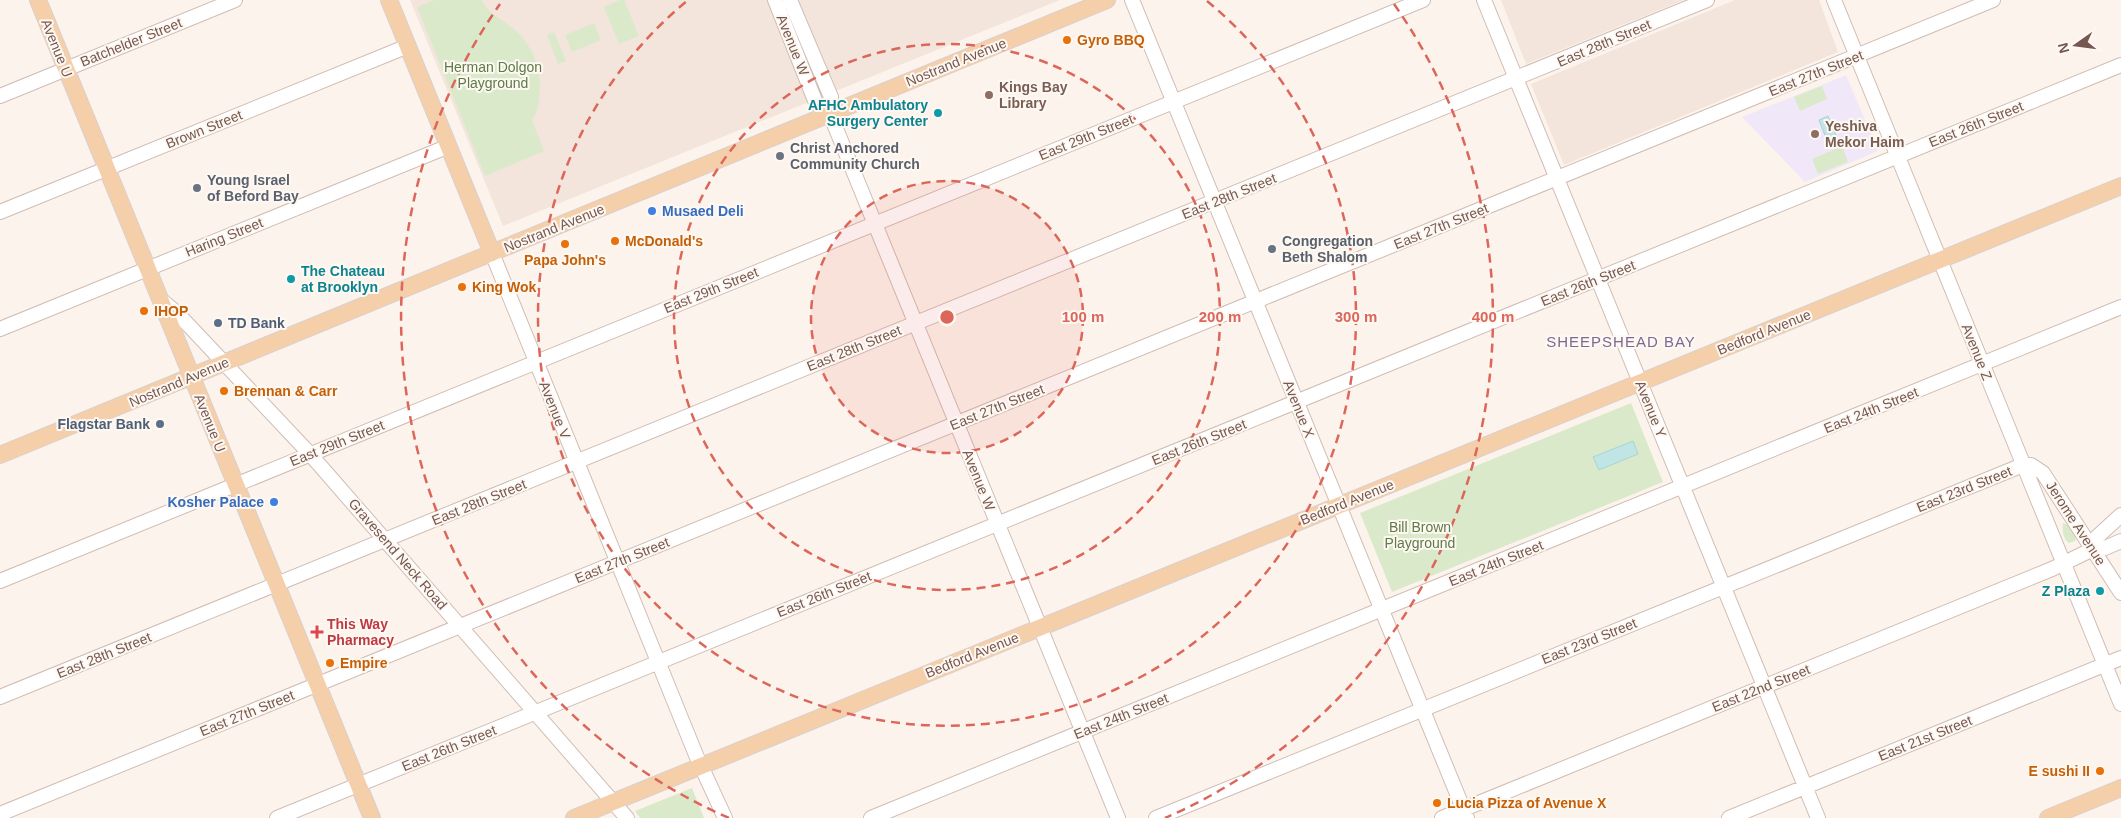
<svg xmlns="http://www.w3.org/2000/svg" width="2121" height="818" viewBox="0 0 2121 818" font-family="Helvetica,sans-serif">
<rect width="100%" height="100%" fill="#fcf4ec"/>
<path fill="#f3e5db" d="M410,0H1060L503,226Z
M1501,0H1684L1526,64Z
M1735,0H1819L1838,52L1564,165L1531,84Z"/>
<path fill="#f0e8f8" d="M1846,75L1878,151L1805,182L1742,117Z"/>
<path fill="#dbe9cb" d="M434,0H482C487,13 499,17 510,26C530,40 541,66 540,90C539,100 538,113 532,120L544,151L485,176L417,7Z
M620,0H624L639,36L619,44L604,7Z
M594,23L601,40L572,52L565,35Z
M554,32L566,61L558,64L547,35Z
M1822,86L1827,99L1800,111L1794,97Z
M1842,146L1848,162L1818,174L1812,159Z
M1631,403L1663,482L1392,592L1360,513Z
M2063,523L2070,526L2076,538L2075,541L2069,543C2063,539 2062,530 2063,523Z
M692,788L704,818H640L635,811Z"/>
<path fill="#c1e4e5" stroke="#a8d5d6" d="M1828,116L1837,137L1827,141L1819,120Z
M1633,441L1638,454L1599,470L1593,457Z"/>
<g fill="none" stroke-linecap="round" stroke-linejoin="round">
<g stroke="#d0bdb4" stroke-width="16">
<path id="minor" d="M775,0L816,103L830,114
M790,0L831,97L830,114L1118,818
M1132,0L1467,818
M1484,0L1818,818
M1834,0L2121,704
M0,96L235,0
M0,212L408,46
M492,253L696,755L725,818
M160,299L178,314L310,454L627,818
M0,329L449,146
M2093,549L2105,548L2121,541
M0,581L1423,0
M0,697L1707,0
M0,814L1993,0
M277,818L2121,65
M871,818L2121,307
M1156,818L2023,465H2031L2043,473L2121,593
M1442,818L2052,569L2093,549L2097,537L2121,515
M1729,818L2121,658"/>
</g>
<g stroke="#d9d0ce" stroke-width="18">
<path id="major" d="M38,0L372,818
M389,0L492,253
M0,455L1107,0
M574,818L2121,186
M2048,818L2121,788"/>
</g>
<use href="#minor" stroke="#fff" stroke-width="14"/>
<use href="#major" stroke="#f5cfaa" stroke-width="16"/>
</g>
<circle cx="947" cy="317" r="136" fill="#dc665a" fill-opacity=".12"/>
<g fill="none" stroke="#dc665a" stroke-width="2.5" stroke-dasharray="9 6">
<circle cx="947" cy="317" r="136"/>
<circle cx="947" cy="317" r="273"/>
<path d="M1207 1A409 409 0 1 1 687 1"/>
<path d="M729 818A546 546 0 0 1 500 4M1394 4A546 546 0 0 1 1165 818"/>
</g>
<g fill="#e8710a" stroke="#fef8f3" stroke-width="2">
<circle cx="1067" cy="40" r="5"/>
<circle cx="615" cy="241" r="5"/>
<circle cx="565" cy="244" r="5"/>
<circle cx="462" cy="287" r="5"/>
<circle cx="144" cy="311" r="5"/>
<circle cx="224" cy="391" r="5"/>
<circle cx="330" cy="663" r="5"/>
<circle cx="2100" cy="771" r="5"/>
<circle cx="1437" cy="803" r="5"/>
</g>
<g fill="#8d6e63" stroke="#fef8f3" stroke-width="2">
<circle cx="989" cy="95" r="5"/>
<circle cx="1815" cy="134" r="5"/>
</g>
<g fill="#0f9aa8" stroke="#fef8f3" stroke-width="2">
<circle cx="938" cy="113" r="5"/>
<circle cx="291" cy="279" r="5"/>
<circle cx="2100" cy="591" r="5"/>
</g>
<g fill="#6b7280" stroke="#fef8f3" stroke-width="2">
<circle cx="780" cy="156" r="5"/>
<circle cx="197" cy="188" r="5"/>
<circle cx="1272" cy="249" r="5"/>
</g>
<g fill="#3f7fe0" stroke="#fef8f3" stroke-width="2">
<circle cx="652" cy="211" r="5"/>
<circle cx="274" cy="502" r="5"/>
</g>
<g fill="#5c6f8a" stroke="#fef8f3" stroke-width="2">
<circle cx="218" cy="323" r="5"/>
<circle cx="160" cy="424" r="5"/>
</g>
<path fill="#e0444e" stroke="#fef8f3" stroke-width="2" d="M314.5 624.5h5v5h5v5h-5v5h-5v-5h-5v-5h5z"/>
<g text-anchor="middle" dominant-baseline="central" stroke-width="4" stroke-linejoin="round" paint-order="stroke">
<g font-size="14" font-weight="bold" fill="#c56008" stroke="#fef8f3" text-anchor="start">
<text x="1077" y="40">Gyro BBQ</text>
<text x="625" y="241">McDonald's</text>
<text x="565" y="260" text-anchor="middle">Papa John's</text>
<text x="472" y="287">King Wok</text>
<text x="154" y="311">IHOP</text>
<text x="234" y="391">Brennan &amp; Carr</text>
<text x="340" y="663">Empire</text>
<text x="2090" y="771" text-anchor="end">E sushi II</text>
<text x="1447" y="803">Lucia Pizza of Avenue X</text>
</g>
<g font-size="14" fill="#765850" stroke="#fef8f3">
<text transform="translate(131 42) rotate(-22)">Batchelder Street</text>
<text transform="translate(1604 43) rotate(-23)">East 28th Street</text>
<text transform="translate(793 45) rotate(68)">Avenue W</text>
<text transform="translate(57 48) rotate(68)">Avenue U</text>
<text transform="translate(956 62) rotate(-22)">Nostrand Avenue</text>
<text transform="translate(1816 73) rotate(-22)">East 27th Street</text>
<text transform="translate(1976 124) rotate(-22)">East 26th Street</text>
<text transform="translate(204 129) rotate(-22)">Brown Street</text>
<text transform="translate(1086 137) rotate(-22)">East 29th Street</text>
<text transform="translate(1229 196) rotate(-22)">East 28th Street</text>
<text transform="translate(1441 226) rotate(-22)">East 27th Street</text>
<text transform="translate(554 228) rotate(-22)">Nostrand Avenue</text>
<text transform="translate(224 237) rotate(-22)">Haring Street</text>
<text transform="translate(1588 283) rotate(-22)">East 26th Street</text>
<text transform="translate(711 290) rotate(-22)">East 29th Street</text>
<text transform="translate(1764 332) rotate(-22)">Bedford Avenue</text>
<text transform="translate(854 348) rotate(-22)">East 28th Street</text>
<text transform="translate(1977 352) rotate(68)">Avenue Z</text>
<text transform="translate(179 382) rotate(-23)">Nostrand Avenue</text>
<text transform="translate(997 407) rotate(-22)">East 27th Street</text>
<text transform="translate(1299 409) rotate(68)">Avenue X</text>
<text transform="translate(1651 409) rotate(68)">Avenue Y</text>
<text transform="translate(555 410) rotate(68)">Avenue V</text>
<text transform="translate(1871 410) rotate(-22)">East 24th Street</text>
<text transform="translate(210 423) rotate(68)">Avenue U</text>
<text transform="translate(1199 442) rotate(-22)">East 26th Street</text>
<text transform="translate(337 443) rotate(-22)">East 29th Street</text>
<text transform="translate(979 480) rotate(68)">Avenue W</text>
<text transform="translate(1964 489) rotate(-22)">East 23rd Street</text>
<text transform="translate(479 502) rotate(-22)">East 28th Street</text>
<text transform="translate(1347 502) rotate(-22)">Bedford Avenue</text>
<text transform="translate(2076 523) rotate(57)">Jerome Avenue</text>
<text transform="translate(398 554) rotate(49)">Gravesend Neck Road</text>
<text transform="translate(622 560) rotate(-22)">East 27th Street</text>
<text transform="translate(1496 563) rotate(-22)">East 24th Street</text>
<text transform="translate(824 594) rotate(-22)">East 26th Street</text>
<text transform="translate(1589 641) rotate(-22)">East 23rd Street</text>
<text transform="translate(104 655) rotate(-22)">East 28th Street</text>
<text transform="translate(972 655) rotate(-22)">Bedford Avenue</text>
<text transform="translate(1761 688) rotate(-22)">East 22nd Street</text>
<text transform="translate(247 713) rotate(-22)">East 27th Street</text>
<text transform="translate(1121 716) rotate(-22)">East 24th Street</text>
<text transform="translate(1925 738) rotate(-22)">East 21st Street</text>
<text transform="translate(449 748) rotate(-22)">East 26th Street</text>
</g>
<g font-size="14" fill="#5e7b48" stroke="#fef8f3">
<text x="493" y="67">Herman Dolgon<tspan x="493" dy="16">Playground</tspan></text>
<text x="1420" y="527">Bill Brown<tspan x="1420" dy="16">Playground</tspan></text>
</g>
<g font-size="14" font-weight="bold" fill="#785e54" stroke="#fef8f3" text-anchor="start">
<text x="999" y="87">Kings Bay<tspan x="999" dy="16">Library</tspan></text>
<text x="1825" y="126">Yeshiva<tspan x="1825" dy="16">Mekor Haim</tspan></text>
</g>
<g font-size="14" font-weight="bold" fill="#0d838f" stroke="#fef8f3" text-anchor="end">
<text x="928" y="105">AFHC Ambulatory<tspan x="928" dy="16">Surgery Center</tspan></text>
<text x="301" y="271" text-anchor="start">The Chateau<tspan x="301" dy="16">at Brooklyn</tspan></text>
<text x="2090" y="591">Z Plaza</text>
</g>
<g font-size="14" font-weight="bold" fill="#5b616d" stroke="#fef8f3" text-anchor="start">
<text x="790" y="148">Christ Anchored<tspan x="790" dy="16">Community Church</tspan></text>
<text x="207" y="180">Young Israel<tspan x="207" dy="16">of Beford Bay</tspan></text>
<text x="1282" y="241">Congregation<tspan x="1282" dy="16">Beth Shalom</tspan></text>
</g>
<g font-size="14" font-weight="bold" fill="#366cbe" stroke="#fef8f3" text-anchor="start">
<text x="662" y="211">Musaed Deli</text>
<text x="264" y="502" text-anchor="end">Kosher Palace</text>
</g>
<g font-size="14" font-weight="bold" fill="#4e5e75" stroke="#fef8f3" text-anchor="start">
<text x="228" y="323">TD Bank</text>
<text x="150" y="424" text-anchor="end">Flagstar Bank</text>
</g>
<g font-size="14" font-weight="bold" fill="#be3a42" stroke="#fef8f3" text-anchor="start">
<text x="327" y="624">This Way<tspan x="327" dy="16">Pharmacy</tspan></text>
</g>
<g font-size="15" letter-spacing="1" fill="#7e6891" stroke="#fef8f3">
<text x="1621" y="341">SHEEPSHEAD BAY</text>
</g>
</g>
<circle cx="947" cy="317" r="8" fill="#dc665a" stroke="#fef8f3" stroke-width="2.5"/>
<g font-size="15" text-anchor="middle" font-weight="bold" fill="#dc665a" stroke="#fef8f3" stroke-width="4" stroke-linejoin="round" paint-order="stroke">
<text x="1083" y="322">100 m</text>
<text x="1220" y="322">200 m</text>
<text x="1356" y="322">300 m</text>
<text x="1493" y="322">400 m</text>
</g>
<g transform="translate(2076 45) rotate(256)" stroke="#fef8f3" stroke-width="4" paint-order="stroke">
<path d="M0-4L9 19L0 12L-9 19Z" fill="#765850"/>
<text y="-8" font-size="14" font-weight="bold" text-anchor="middle" fill="#765850">N</text>
</g>
</svg>
